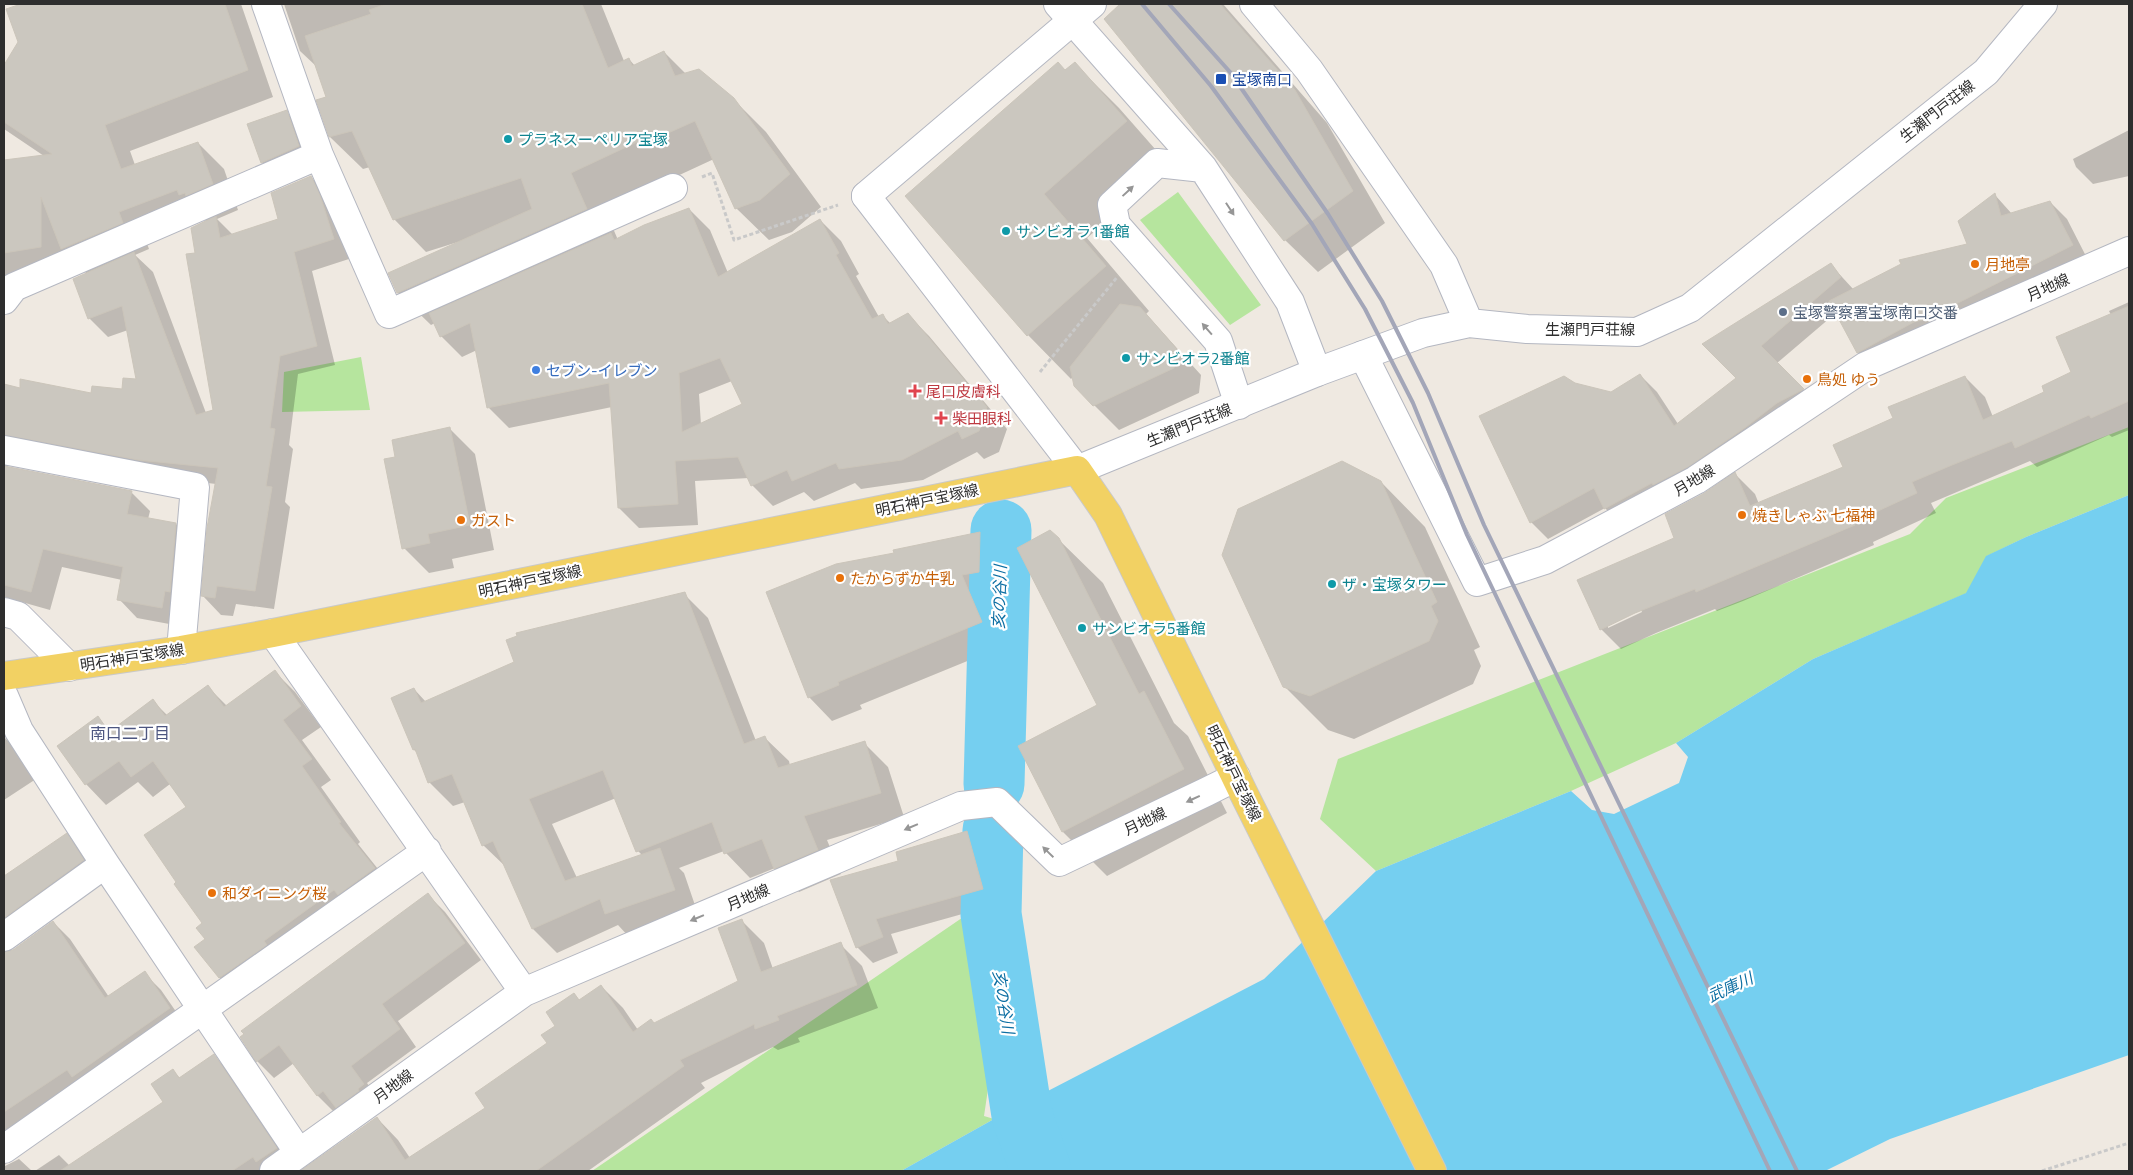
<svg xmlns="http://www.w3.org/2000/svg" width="2133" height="1175" viewBox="0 0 2133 1175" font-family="'Titillium Web','Noto Sans JP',sans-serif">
<rect width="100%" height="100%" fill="#efe9e1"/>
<path fill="#b6e59e" d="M1178,192L1261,305L1230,325L1140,220Z
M361,357L370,410L282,412L284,372Z
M2129,427V495L2026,537L1987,556L1967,593L1813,659L1676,743L1571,791L1376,871L1320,819L1338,759L1910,534L1946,498Z
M975,909L982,1006L996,1035L984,1116L994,1119L901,1171H592Z"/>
<path fill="#75cff0" d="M2129,495V1055L1890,1139L1825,1171H901L994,1119L1264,979L1376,871L1571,791L1592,810L1614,814L1679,783L1688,757L1676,743L1813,659L1966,593L1986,556L2026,537Z"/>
<path fill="#0003" fill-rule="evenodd" d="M16,4H241L273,97L130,151L135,165L198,143L224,169L238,210L217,219L233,235L280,220L311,177L329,196L352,258L312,271L335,365L298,374L289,445L293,449L285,502L290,507L274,609L236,604L233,616L221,615L203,596L216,484L10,459L7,468L131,492L150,511L148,519L176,524L194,543L180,626L137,618L119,599L122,580L62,567L50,610L4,597V386L21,389L93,394L123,390L138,380L128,330L108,337L90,319L74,279L87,274L67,253L4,292V161L44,156L4,129V67L20,43ZM202,217L207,222L196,254L215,411L206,413L153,272L135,255L149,249L145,238Z
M284,4H601L624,61L629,59L635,66L664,52L686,74L733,99L766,132L821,207L792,232L769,240L736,208L714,159L673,178L669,174L603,205L618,240L689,209L710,230L728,273L820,220L841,241L859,274L856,276L879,317L882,315L891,324L908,315L929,336L1007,429L999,452L984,459L977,452L923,480L861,489L855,483L814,501L804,492L773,506L752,485L749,478L695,481L698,525L639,528L619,508L612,407L509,428L489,408L477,350L462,357L441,336L435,323L431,325L398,293L390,274L459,243L458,242L426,252L394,219L370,167L363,169L330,137L327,97L317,67L300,51ZM732,381L744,405L701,425L699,394Z
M1122,4H1223L1327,123L1385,223L1318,272L1285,240L1106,19Z
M1075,64L1119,108L1170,166L1087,238L1149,311L1146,314L1201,375L1199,393L1119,430L1094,405L1073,377L1071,379L1028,335L907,196Z
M286,112L303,129L316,163L279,179L262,162Z
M2129,130V176L2093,184L2076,167L2073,159Z
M1995,195L2012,214L2050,202L2067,219L2089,262L1875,369L1858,352L1837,312L1777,363L1819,406L1622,526L1605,508L1548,539L1531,522L1574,384L1611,393L1640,375L1657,392L1678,424L1738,379L1704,344L1831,265L1854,290L1969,245Z
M2129,302V430L2112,437L2109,435L2037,467L2030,461L1931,503L1936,513L1873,542L1874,545L1743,601L1717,611L1715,609L1656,633L1621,649L1601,629L1676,538L1704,495L1735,474L1755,494L1759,504L1845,468L1894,419L1965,377L1985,397L1993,417L2046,393L2073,373L2111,315L2109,311ZM1641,610L1642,612L1608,628V625Z
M450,429L475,454L494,550L452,559L454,568L429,573L404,548L396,458Z
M1381,482L1425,527L1480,647L1474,650L1481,666L1473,684L1354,739L1328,730L1284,686Z
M979,533L1003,557V595L985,598L1004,646L860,705L862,709L832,721L809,697L895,554Z
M1058,539L1103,583L1174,723L1188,736L1227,813L1107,876L1063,832L1020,746L1099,705Z
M684,594L708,618L756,741L764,737L789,761L790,766L864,743L888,767L904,817L827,840L841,874L799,892L775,868L750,878L724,851L679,868L684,873L698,914L630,938L618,925L557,953L533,929L507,868L483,845L465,802L453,806L429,782L419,754L414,750V689L426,702ZM616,798L638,851L642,855L577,878L552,824Z
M275,672L295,692L321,727L302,740L331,780L321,787L360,842L358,844L394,889L240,998L220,978L196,948L207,939L203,923L178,882L187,808L170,784L153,797L138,782L106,805L86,784L59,746L98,718L111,732L153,701L168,716L208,687L228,707Z
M4,737L21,754L36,779L4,800Z
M966,833L982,848L998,904L891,934L898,953L873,963L857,947L900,862Z
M66,835L83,852L100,877L6,948L5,954L13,951L53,922L70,939L109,997L144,973L161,990L186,1026L6,1160L5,1166L19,1159L32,1171H4V877Z
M428,895L445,912L481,960L398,1021L416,1047L367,1083L380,1102L334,1112L317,1095L294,1063L274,1078L257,1061Z
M742,921L764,943L773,969L840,944L862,966L878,1008L798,1038L800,1042L778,1050L773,1047L701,1083L705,1088L588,1171H303L377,1118L398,1140L410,1158L487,1108L549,1043L574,994L580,1001L601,986L623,1008L638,1030L654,1024L739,982Z
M214,1056L231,1073L294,1167L287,1171H35L59,1155L70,1166L165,1102L173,1071L180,1078Z"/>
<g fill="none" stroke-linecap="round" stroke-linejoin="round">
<path stroke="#75cff0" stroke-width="61" d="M994,784L1001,530
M993,830L991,914L1022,1115L1041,1171"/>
</g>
<path fill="#cbc7bf" stroke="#cbc5ba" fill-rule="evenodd" d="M21,4H225L248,70L105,125L121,169L198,142L213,184L186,196L185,193L179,195L177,190L119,212L123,223L61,249L41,197V247L4,253V160L52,154L4,122V65L18,42L6,9Z
M386,4H582L608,68L629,58L632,66L664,51L675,76L699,69L734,98L790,174L760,200L735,209L695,121L639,146L637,142L571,173L587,209L397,293L388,273L532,209L521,178L393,220L352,131L329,137L316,100L326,97L305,36L371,14L369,10Z
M1120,4H1220L1295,90L1353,191L1284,241L1104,19Z
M1058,62L1065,70L1075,62L1127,121L1044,194L1106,266L1027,336L905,196Z
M287,110L299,146L261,163L247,124Z
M311,176L320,195L334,239L294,252L317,346L280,356L270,428L275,429L266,486L272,487L255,591L217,586L215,598L201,596L207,528L218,468L138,460L4,435V384L20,388V379L91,393L92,386L122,389L123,378L136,379L122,306L88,319L73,279L134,252L196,415L213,410L186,254L195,253L191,228L216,216L220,238L278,219L271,193Z
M1995,193L2001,216L2050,201L2073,245L1942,311L1944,315L1914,322L1857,353L1829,301L1901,264L1899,260L1967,244L1958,221Z
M689,208L718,277L820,219L839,253L836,255L872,319L883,314L888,324L908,313L987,407L979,431L962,439L958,431L902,460L839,469L836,463L792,481L787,470L751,486L738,457L675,461L678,504L618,508L609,383L487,408L470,323L440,337L429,313L611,233L614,240L644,225ZM720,358L742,404L682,432L679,373Z
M1831,263L1841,277L1761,346L1804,389L1777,403L1746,427L1688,467L1653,485L1652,483L1604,509L1594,488L1530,523L1479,416L1564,376L1575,383L1611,392L1640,374L1674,426L1736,378L1702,344Z
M1120,304L1140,307L1177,349L1174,368L1093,406L1074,386L1070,367Z
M2129,306V401L2091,418L2089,415L2015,448L2012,441L1952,465L1912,482L1917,493L1854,522L1855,525L1722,581L1696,592L1695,589L1635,613L1600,630L1577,580L1674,538L1665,514L1703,494L1735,472L1750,506L1843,467L1833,445L1893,418L1888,407L1965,376L1983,420L2044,392L2042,386L2071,372L2056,337Z
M450,427L470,525L428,534L430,543L402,549L384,459L395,457L392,440Z
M1342,461L1381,481L1437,602L1431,606L1438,621L1429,641L1310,696L1283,687L1222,555L1238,509Z
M4,466L132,491L127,514L176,523L170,592L165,591L162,608L117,600L123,567L43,549L31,592L4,585Z
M1050,530L1059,538L1139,694L1144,691L1184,769L1062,832L1018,746L1097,705L1017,548Z
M980,532L979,572L962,575L982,622L838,682L839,685L808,698L766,592L836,564L894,553L893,550Z
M685,592L744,744L765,736L778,768L865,741L881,793L804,816L818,850L774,869L762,839L724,854L712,822L636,852L603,770L529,799L565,881L660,848L675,890L605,914L600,899L532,929L493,841L482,846L452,774L428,783L415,749L413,750L391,698L414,688L421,703L514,662L506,640L517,636L516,633Z
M275,670L301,706L283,720L312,759L302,766L341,822L339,823L375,868L338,895L334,890L264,941L267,945L219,978L194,947L205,939L196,928L202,923L174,884L176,882L144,835L186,807L153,761L131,777L119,761L85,785L57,746L98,716L109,732L153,699L165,716L208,685L224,707Z
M967,831L983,889L876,919L883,937L856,948L830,880L898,861L896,852Z
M67,833L84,860L4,918V876Z
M428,893L465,943L382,1004L400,1029L351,1066L364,1084L358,1089L359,1091L336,1108L323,1091L317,1096L279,1045L256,1062L240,1037L244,1034L241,1031Z
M742,919L761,972L841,942L857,985L777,1016L779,1020L755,1029L754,1024L751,1026L680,1060L684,1066L536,1171H300L377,1117L405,1160L485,1108L475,1093L547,1043L541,1035L555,1026L546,1012L574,993L579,1000L601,985L633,1032L651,1019L654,1023L738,981L718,928Z
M53,921L105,998L145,971L170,1008L72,1077L67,1070L4,1112V952L13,950Z
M214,1054L277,1148L256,1162L253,1157L232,1171H60L163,1102L151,1084L173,1069L179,1078Z"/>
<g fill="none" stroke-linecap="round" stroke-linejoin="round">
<g stroke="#b4b7c1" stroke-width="30">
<path id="street" d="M266,4L319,155L389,314L673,188
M1058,4L1203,168L1290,302L1317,372
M1203,168L1157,163L1112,205L1116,225L1218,341L1239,405
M866,196L1077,470
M4,300L14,287L319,155
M1363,355L1477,582L1545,560L1696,480L1866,366L2129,251
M4,450L195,487L181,650
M4,612L18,616L69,667
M273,633L524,992
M4,696L19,731L105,864L299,1153
M4,937L105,864
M4,1149L427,851
M274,1171L524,992L961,806L997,802L1059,862L1206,792L1236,777"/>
</g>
<g stroke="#b4b7c1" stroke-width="30">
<path id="secondary" d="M1254,4L1309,70L1444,265L1469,323
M866,196L1092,4
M1077,470L1317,372L1423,333L1469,323L1527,329L1637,332L1690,308L1986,72L2043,4"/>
</g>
<g stroke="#c9c9c9" stroke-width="30">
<path id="primary" d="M4,676L181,650L273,633L1077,470L1108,515L1244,794L1432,1171"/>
</g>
<path stroke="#c9c9c9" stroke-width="3" stroke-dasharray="4 2.5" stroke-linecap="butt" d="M702,177L712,173L734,240L838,205
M1040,372L1118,276
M2042,1171L2129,1143"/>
<use href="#street" stroke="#fff" stroke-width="28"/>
<use href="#secondary" stroke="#fff" stroke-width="28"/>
<use href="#primary" stroke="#f2d163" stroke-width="28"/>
<path stroke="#a3a6b8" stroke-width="4" d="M1142,4L1211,86L1312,224L1365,309L1413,403L1467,535L1770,1171
M1169,4L1230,72L1328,214L1382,301L1428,393L1484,525L1797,1171"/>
</g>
<defs><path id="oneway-solid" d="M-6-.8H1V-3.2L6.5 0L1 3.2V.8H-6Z" transform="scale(1.25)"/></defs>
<g fill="#969696">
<use href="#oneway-solid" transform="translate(1128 191) rotate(-43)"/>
<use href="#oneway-solid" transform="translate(1230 209) rotate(57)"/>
<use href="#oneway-solid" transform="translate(1207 329) rotate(-131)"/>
<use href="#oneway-solid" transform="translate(1193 799) rotate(155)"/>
<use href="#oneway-solid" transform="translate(911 827) rotate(157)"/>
<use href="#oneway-solid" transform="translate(1048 852) rotate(-136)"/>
<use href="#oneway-solid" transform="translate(697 918) rotate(157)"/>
</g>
<rect fill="#1a4fb4" stroke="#fff" stroke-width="2" x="1215" y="73" width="12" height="12" rx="2.5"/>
<g fill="#0f9aa8" stroke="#fff" stroke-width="2">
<circle cx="508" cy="139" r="5"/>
<circle cx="1006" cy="231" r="5"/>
<circle cx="1126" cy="358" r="5"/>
<circle cx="1332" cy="584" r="5"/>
<circle cx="1082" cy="628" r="5"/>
</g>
<g fill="#e8710a" stroke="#fff" stroke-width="2">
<circle cx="1975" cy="264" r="5"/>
<circle cx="1807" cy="379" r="5"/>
<circle cx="1742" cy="515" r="5"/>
<circle cx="461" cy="520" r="5"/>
<circle cx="840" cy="578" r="5"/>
<circle cx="212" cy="893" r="5"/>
</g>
<circle fill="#5c6f8a" stroke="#fff" stroke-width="2" cx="1783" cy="312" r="5"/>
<circle fill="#3f7fe0" stroke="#fff" stroke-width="2" cx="536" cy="370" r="5"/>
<g fill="#e0444e" stroke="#fff" stroke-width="2">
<path d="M912.5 383.5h5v5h5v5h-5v5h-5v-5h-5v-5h5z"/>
<path d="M938.5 410.5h5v5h5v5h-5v5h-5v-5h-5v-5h5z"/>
</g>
<g text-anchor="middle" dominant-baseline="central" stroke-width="4.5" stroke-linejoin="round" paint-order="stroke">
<g font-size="15" fill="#164399" stroke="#fff" text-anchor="start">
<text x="1232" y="79">宝塚南口</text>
</g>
<g font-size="15" fill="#2e2e2e" stroke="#fff">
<text transform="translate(1937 111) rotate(-38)">生瀬門戸荘線</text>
<text transform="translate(2048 287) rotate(-24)">月地線</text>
<text x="1590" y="329">生瀬門戸荘線</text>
<text transform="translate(1189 425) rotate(-22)">生瀬門戸荘線</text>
<text transform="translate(1694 480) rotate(-31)">月地線</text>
<text transform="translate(927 500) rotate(-12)">明石神戸宝塚線</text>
<text transform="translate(530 581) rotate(-12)">明石神戸宝塚線</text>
<text transform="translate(132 657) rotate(-9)">明石神戸宝塚線</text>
<text transform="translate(1234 773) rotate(64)">明石神戸宝塚線</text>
<text transform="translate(1145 821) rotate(-25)">月地線</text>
<text transform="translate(748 897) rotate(-23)">月地線</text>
<text transform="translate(393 1086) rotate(-36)">月地線</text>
</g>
<g font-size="15" fill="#0d838f" stroke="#fff" text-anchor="start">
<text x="518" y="139">プラネスーペリア宝塚</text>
<text x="1016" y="231">サンビオラ1番館</text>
<text x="1136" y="358">サンビオラ2番館</text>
<text x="1342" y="584">ザ・宝塚タワー</text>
<text x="1092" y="628">サンビオラ5番館</text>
</g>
<g font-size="15" fill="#c56008" stroke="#fff" text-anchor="start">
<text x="1985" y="264">月地亭</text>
<text x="1817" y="379">鳥処 ゆう</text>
<text x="1752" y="515">焼きしゃぶ 七福神</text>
<text x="471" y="520">ガスト</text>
<text x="850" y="578">たからずか牛乳</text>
<text x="222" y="893">和ダイニング桜</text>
</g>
<g font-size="15" fill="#4e5e75" stroke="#fff" text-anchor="start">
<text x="1793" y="312">宝塚警察署宝塚南口交番</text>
</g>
<g font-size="15" fill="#366cbe" stroke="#fff" text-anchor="start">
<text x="546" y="370">セブン-イレブン</text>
</g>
<g font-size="15" fill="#be3a42" stroke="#fff" text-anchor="start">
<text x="926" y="391">尾口皮膚科</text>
<text x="952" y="418">柴田眼科</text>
</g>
<g font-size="16" font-style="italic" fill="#0d6fa3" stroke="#fff">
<text transform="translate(999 597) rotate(-88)">亥の谷川</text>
<text transform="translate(1730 987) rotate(-25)">武庫川</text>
<text transform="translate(1004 1002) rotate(81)">亥の谷川</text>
</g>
<g font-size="16" fill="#4d5680" stroke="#fff">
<text x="130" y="733">南口二丁目</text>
</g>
</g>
<rect width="2133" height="1175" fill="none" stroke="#2e2e2e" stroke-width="10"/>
</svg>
